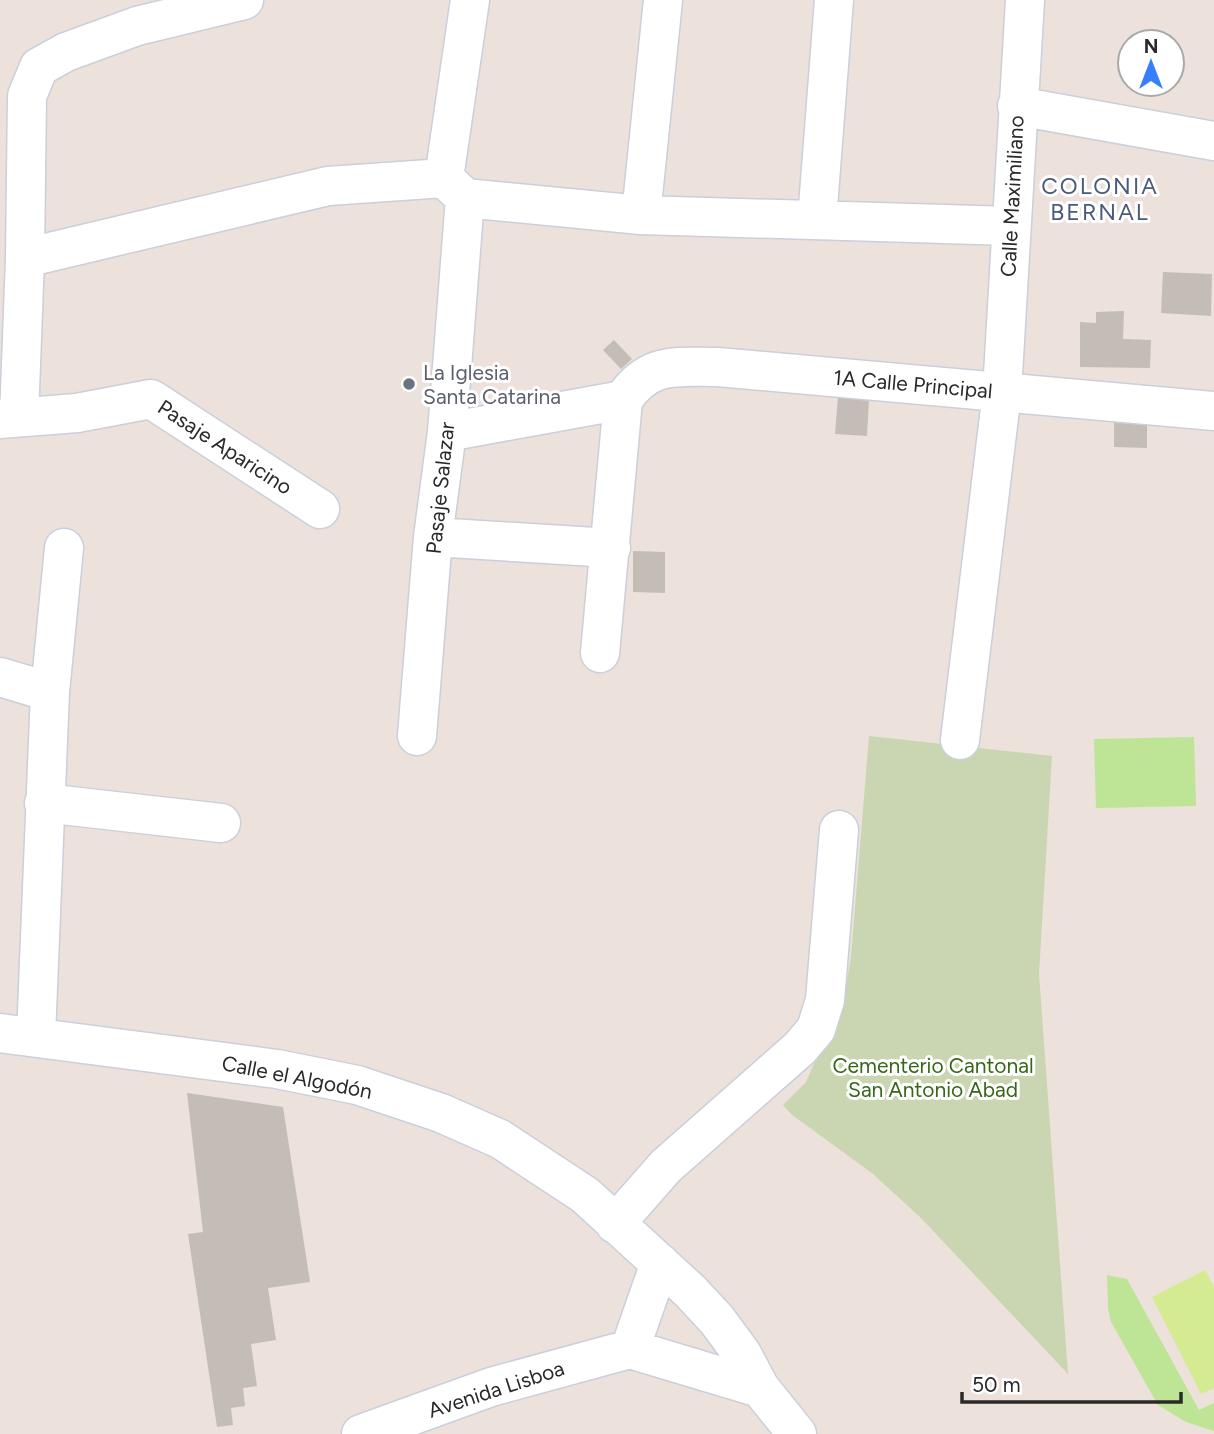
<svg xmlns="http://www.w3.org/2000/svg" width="1214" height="1434" viewBox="0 0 1214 1434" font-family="Figtree,sans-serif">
<rect width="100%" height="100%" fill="#ece1db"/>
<path fill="#bee496" d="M1194,737L1196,806L1096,808L1094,739Z
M1107,1275L1127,1279L1199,1410L1214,1403V1431L1186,1422L1158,1405L1111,1322L1108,1308Z"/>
<path fill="#cad6b1" d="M869,736L1052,756L1039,974L1068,1374L921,1218L873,1174L791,1114L783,1105L806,1082L845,993L851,957Z"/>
<path fill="#d5eb91" d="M1205,1270L1214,1287V1388L1201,1394L1152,1297Z"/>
<path fill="#c4bdb6" d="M1163,272L1212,274L1211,316L1161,313Z
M1124,311L1123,339L1151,340L1150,368L1080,367V322L1096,323V312Z
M614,340L632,359L621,369L603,350Z
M838,397L869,399L867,436L835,434Z
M1114,423L1147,424V448L1114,447Z
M633,551L665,552V593L633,592Z
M187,1093L283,1107L310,1282L268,1288L276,1340L251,1344L257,1386L243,1388L245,1406L231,1408L233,1425L217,1427L188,1234L203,1232Z"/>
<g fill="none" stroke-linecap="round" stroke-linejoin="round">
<g stroke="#c9d0db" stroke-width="41">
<path id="minor" d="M1017,106L1214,141
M444,178L470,0
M641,215L663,0
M817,220L834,0
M25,258L328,186L444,178L465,198L641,215L1011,226
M19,417L25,258L27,96L39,67L66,52L137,26L244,0
M0,419L77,413L151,399L320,509
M447,432L623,400
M433,537L611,548
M600,653L623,400C649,361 676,367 718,367L1214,411
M0,677L50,692
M417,736L433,537L447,432L465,198
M960,740L1002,392L1025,0
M44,803L221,823
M0,1033L277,1069L357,1085L441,1113L500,1139L585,1195L690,1291L717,1320L742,1354L760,1388L797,1434
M36,1036L50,692L64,548
M615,1224L666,1166L800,1048L816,1029L825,1000L839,830
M630,1349L760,1388
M361,1434L491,1387L630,1349L660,1263"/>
</g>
<use href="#minor" stroke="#fff" stroke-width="38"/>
</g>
<circle fill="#6b7280" stroke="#fff" stroke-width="2.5" cx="409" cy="384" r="7"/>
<g text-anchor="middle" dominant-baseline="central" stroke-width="6" stroke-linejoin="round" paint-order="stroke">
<g font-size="21" fill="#292929" stroke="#fff">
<text transform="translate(1012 196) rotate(-87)">Calle Maximiliano</text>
<text transform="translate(913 384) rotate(5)">1A Calle Principal</text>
<text transform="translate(225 447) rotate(33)">Pasaje Aparicino</text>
<text transform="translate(440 488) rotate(-84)">Pasaje Salazar</text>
<text transform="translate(297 1077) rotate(11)">Calle el Algodón</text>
<text transform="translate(496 1389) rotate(-18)">Avenida Lisboa</text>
</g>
<g font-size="21" fill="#5b616d" stroke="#fff" text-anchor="start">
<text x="423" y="372">La Iglesia<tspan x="423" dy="24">Santa Catarina</tspan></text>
</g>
<g font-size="21" fill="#366718" stroke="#fff">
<text x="933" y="1065">Cementerio Cantonal<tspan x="933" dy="24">San Antonio Abad</tspan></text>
</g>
<g font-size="23" letter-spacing="2" fill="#495a7a" stroke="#fff">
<text x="1100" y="186">COLONIA<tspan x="1100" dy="26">BERNAL</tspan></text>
</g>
</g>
<g transform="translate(1151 63)"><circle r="33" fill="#ffffff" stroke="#a9a9a9" stroke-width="2"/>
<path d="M0-5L12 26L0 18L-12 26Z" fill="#377efc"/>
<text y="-10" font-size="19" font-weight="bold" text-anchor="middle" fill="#292929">N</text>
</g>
<path d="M962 1392v10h219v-10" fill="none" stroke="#292929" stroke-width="3.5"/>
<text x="972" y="1392" font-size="21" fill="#292929" stroke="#ffffff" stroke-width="5" paint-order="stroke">50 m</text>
</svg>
